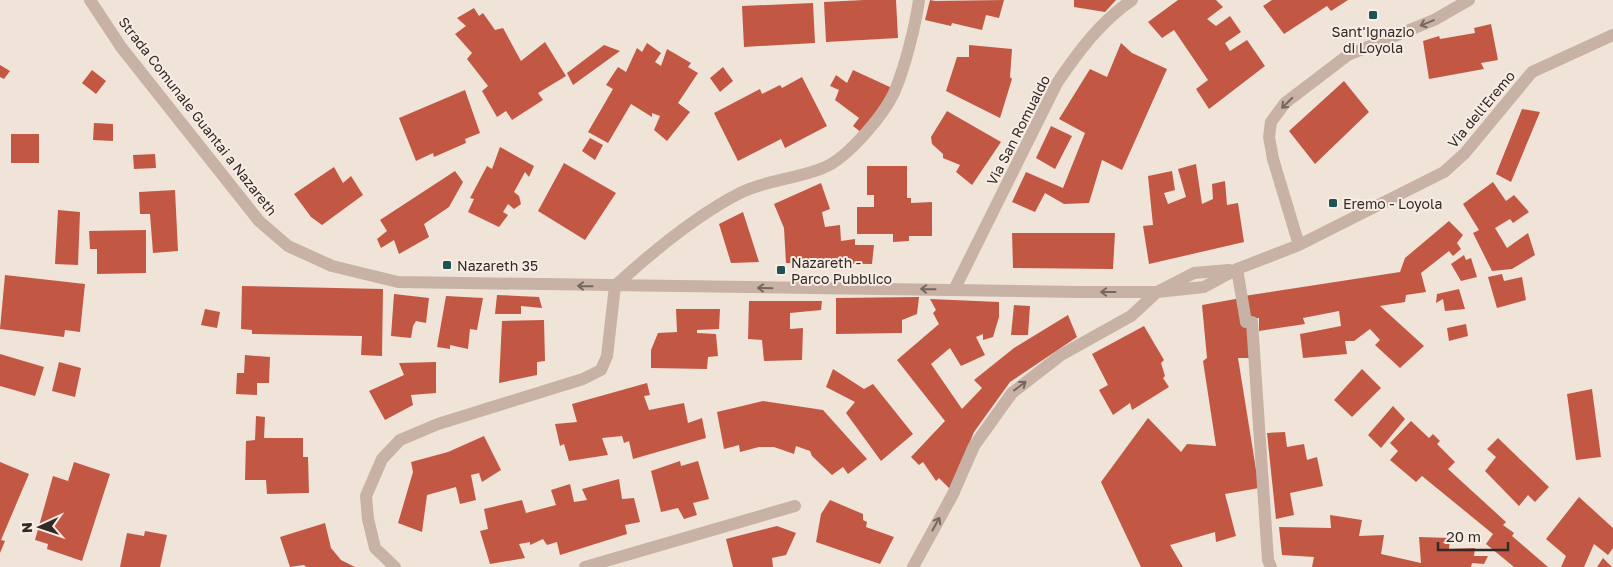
<svg xmlns="http://www.w3.org/2000/svg" width="1613" height="567" viewBox="0 0 1613 567" font-family="'Golos Text',sans-serif">
<rect width="100%" height="100%" fill="#f0e3d8"/>
<path fill="#c25844" d="M864,0H896L898,38L826,42L824,2Z
M930,0L935,1L1004,0L999,18L986,15L982,30L952,23L951,26L925,20Z
M1074,0H1116L1105,12L1074,7Z
M1178,0H1216L1223,7L1207,19L1216,26L1230,16L1241,32L1225,43L1230,51L1247,40L1265,66L1209,109L1196,89L1208,80L1174,30L1162,38L1148,22Z
M1272,0H1348L1331,11L1327,6L1284,34L1263,6Z
M813,3L815,43L744,47L742,6Z
M474,8L479,16L483,13L495,30L503,28L521,61L545,42L566,76L538,93L543,100L512,120L506,111L497,117L482,91L488,86L467,59L472,53L455,34L466,26L457,18Z
M1491,24L1498,60L1481,63L1484,69L1429,79L1423,41L1439,36L1440,39L1475,33L1474,28Z
M647,43L661,53L655,62L661,66L667,49L691,63L688,67L698,73L678,103L690,112L667,141L654,130L660,116L652,113V117L631,104L608,143L588,132L613,89L606,85L618,67L626,72L637,48L642,52Z
M1121,43L1132,53L1167,69L1122,170L1102,160L1089,203L1064,204L1045,193L1035,212L1012,202L1026,172L1063,188L1085,133L1059,119L1090,69L1107,77Z
M604,45L620,51L573,85L567,73Z
M969,45L1012,49L1010,77L1012,79L1000,118L946,91L957,57H969Z
M0,65L10,71L4,79L0,77Z
M723,67L733,81L720,92L710,78Z
M92,70L106,81L96,94L82,83Z
M853,70L892,88L862,133L853,126L859,118L835,100L839,90L830,86L836,75L847,83Z
M802,77L827,126L785,148L781,139L738,161L714,113L760,89L762,94L780,85L782,88Z
M1344,81L1369,112L1315,164L1289,131Z
M465,90L480,133L465,139L466,143L434,157L433,153L416,161L399,118Z
M1522,109L1540,112L1511,182L1496,174Z
M947,111L1001,142L972,185L956,172L960,165L943,158V154L932,144L931,137Z
M94,123L113,124V141L93,140Z
M1051,126L1072,136L1055,169L1036,158Z
M11,134H39V163H11Z
M590,138L603,145L595,160L582,151Z
M500,147L534,166L529,177L525,172L514,192L519,196L521,204L514,209L508,204L503,212L508,215L499,227L468,212L474,199L470,198L487,166L492,169Z
M155,154L156,168L134,169L133,155Z
M564,163L616,193L585,240L538,211Z
M1196,164L1202,204L1213,199L1212,184L1225,181L1227,205L1238,203L1244,242L1149,264L1143,226L1153,225L1148,176L1172,171L1175,190L1164,193L1168,204L1186,197L1178,169Z
M867,166H907V198H911V203L932,202V236H909V241L893,242V234H857V207H874V195H867Z
M334,167L343,183L351,176L363,195L322,225L311,217L294,194Z
M455,171L463,182L449,207L424,224L429,237L399,254L394,240L381,248L377,239L387,231L380,220Z
M1493,182L1506,201L1514,195L1529,212L1513,223L1510,219L1495,228L1507,248L1528,233L1535,255L1512,269L1492,271L1473,233L1479,230L1463,204Z
M821,183L830,209L822,212L825,227L840,225L841,241L855,239V245H874L872,264L786,263L784,228L774,204Z
M175,190L178,251L153,253L150,214H140L139,192Z
M58,210L80,212L78,265L55,264Z
M743,212L759,262L731,263L719,224Z
M1449,221L1463,235L1457,243L1461,249L1453,256L1449,251L1421,273L1426,292L1406,295L1405,302L1380,306L1424,346L1400,368L1375,345L1380,340L1370,329L1354,341H1345L1347,354L1303,358L1300,334L1341,326L1339,311L1303,318L1305,324L1259,331V318L1247,320L1244,296L1400,272L1405,258Z
M146,230V273L97,274V249H90L89,231Z
M1012,233H1115L1113,269L1013,268Z
M1464,255L1466,260L1471,258L1477,277L1461,281L1451,264Z
M1502,274L1504,281L1522,277L1526,300L1497,308L1488,277Z
M5,275L85,284L80,332L65,330L64,337L0,329Z
M242,286L383,289L382,356L361,355L362,336L252,334V330L241,329Z
M1459,289L1465,309L1445,311L1443,299L1436,303L1437,294Z
M394,294L429,298L426,323L416,321L413,326L411,338L391,336Z
M497,295L539,297L542,308L521,306V314H495Z
M446,296L483,298L477,330L470,329L468,349L450,345V349L437,347Z
M919,297L917,314L902,320V333L836,334V298Z
M1241,298L1249,324L1253,358H1238L1259,488L1225,494L1236,536L1216,542L1215,532L1170,545L1183,567H1141L1101,482L1148,418L1181,452L1187,444L1216,446L1203,361L1207,358L1202,305Z
M930,299L999,302V317L993,337L983,340V334L976,337L985,355L961,366L950,348L931,364L962,409L982,388L974,380L1014,348L1068,315L1077,337L1010,382L974,432L950,489L939,478L936,481L923,462L919,465L911,457L945,421L897,360L939,324L933,313L936,310Z
M749,301H822L821,310L790,313V329L803,328L802,360L764,361L762,340L748,339Z
M1014,305L1030,306L1028,335H1011Z
M205,309L220,312L217,328L201,325Z
M676,309H720L719,329L697,330V333L716,334L718,356L708,357L707,369L651,368V350L658,333L677,332Z
M544,320L545,361L537,362V375L499,383L502,321Z
M1466,324L1468,336L1449,341L1447,328Z
M1144,326L1164,360L1161,363L1165,376L1163,378L1169,387L1132,410L1130,403L1113,415L1099,390L1108,385L1092,354Z
M0,354L44,367L35,396L0,386Z
M245,355L270,357L269,383H257V395L236,394L237,373H244Z
M59,362L81,368L75,397L52,391Z
M436,362V393L411,395L413,405L385,420L369,391L404,375L399,363Z
M833,369L864,389L873,384L913,434L881,461L846,413L855,402L826,387Z
M1362,369L1381,388L1352,417L1334,400Z
M647,383L650,395L644,396L649,410L684,403L688,423L702,418L706,438L633,459L629,441L624,443L622,436L602,438L608,455L569,461L564,444L560,446L555,424L577,422L572,404Z
M1592,389L1601,457L1576,460L1567,394Z
M763,401L823,410L867,459L848,474L843,467L832,475L812,456L810,451L796,446L794,454L774,447H759L740,452L739,445L724,449L717,412Z
M1393,406L1405,419L1381,448L1368,435Z
M256,416L265,417L264,438H303V457H308L309,493L267,494L266,480H245L246,441L255,440Z
M1411,421L1429,438L1433,434L1440,441L1437,444L1455,462L1448,469L1506,522L1503,525L1514,533L1512,536L1548,567H1514L1486,544L1493,534L1422,476L1416,482L1390,460L1398,451L1390,443Z
M1285,432L1287,447L1304,444L1307,460L1317,457L1323,486L1290,493L1294,515L1276,519L1267,433Z
M484,436L501,470L482,482L479,473L471,475L476,500L460,504L456,487L427,495L422,532L398,523L413,472L411,462L448,452Z
M1498,438L1549,487L1535,502L1528,495L1519,506L1485,471L1496,457L1487,449Z
M680,461L681,466L698,461L709,499L693,503L697,515L684,519L678,508L661,512L651,471Z
M0,462L29,474L1,540L5,541L0,553Z
M74,462L110,474L82,561L47,549L48,544L35,540L53,476L68,481Z
M619,479L622,499L634,498L640,522L625,525L627,534L560,555L557,542L547,545L543,539L530,545V542L519,544L525,558L490,564L480,531L488,529L484,509L522,500L526,513L556,505L551,490L570,484L574,502L587,500L582,489Z
M1579,497L1613,528V548L1608,555L1594,544L1584,567H1561L1566,556L1546,539Z
M830,500L863,514V520L867,522L866,527L894,537L880,564L816,542L821,514Z
M1330,515L1362,520L1359,536L1384,535L1381,554L1421,563L1419,537L1450,538L1449,549L1475,548L1474,556H1488L1484,564L1472,563L1471,567H1312L1314,557L1282,555L1279,527L1331,528Z
M325,523L331,548L341,560L355,567H306L304,565L290,567L280,537Z
M777,526L796,533L786,555L772,558L773,567H733L726,539Z
M145,531L167,535L160,567H120L127,533L144,536Z
M1603,558L1612,567H1597Z"/>
<g fill="none" stroke-linecap="round" stroke-linejoin="round">
<path stroke="#c7b2a5" stroke-width="12" d="M90,0L121,47L259,221L288,246L332,266L398,282L1081,292H1157L1204,287L1237,269L1299,245L1444,172L1465,153L1532,72L1613,35
M1299,245L1273,159L1269,137L1271,122L1285,103L1348,55L1434,20L1469,0
M1237,269L1246,322H1252L1268,560L1271,567
M954,290L1057,83C1078,52 1100,22 1132,0
M395,567L375,548L368,519L366,496L382,459L400,440L438,424L583,379L601,370L607,356L615,286C652,252 695,216 740,193C765,180 797,179 823,168C847,159 887,112 896,88C906,63 915,27 919,0
M585,567L795,506
M913,567L953,494L974,446L1012,393L1061,355L1131,316L1157,292L1194,273L1229,270"/>
</g>
<defs><path id="oneway-shaft" d="M-6 0H5M1.5-3L5.5 0L1.5 3" fill="none" stroke-width="1.6" stroke-linecap="round" stroke-linejoin="round" transform="scale(1.25)"/></defs>
<g stroke="#76675f">
<use href="#oneway-shaft" transform="translate(1427 23) rotate(158)"/>
<use href="#oneway-shaft" transform="translate(1287 103) rotate(135)"/>
<use href="#oneway-shaft" transform="translate(585 286) rotate(-179)"/>
<use href="#oneway-shaft" transform="translate(765 288) rotate(-179)"/>
<use href="#oneway-shaft" transform="translate(928 289) rotate(-179)"/>
<use href="#oneway-shaft" transform="translate(1108 292) rotate(-180)"/>
<use href="#oneway-shaft" transform="translate(1020 386) rotate(-37)"/>
<use href="#oneway-shaft" transform="translate(936 524) rotate(-61)"/>
</g>
<g fill="#1d5352" stroke="#f8ede4" stroke-width="2">
<rect x="1368" y="10" width="10" height="10" rx="2.5"/>
<rect x="1328" y="198" width="10" height="10" rx="2.5"/>
<rect x="442" y="260" width="10" height="10" rx="2.5"/>
<rect x="776" y="265" width="10" height="10" rx="2.5"/>
</g>
<g text-anchor="middle" dominant-baseline="central" stroke-width="4" stroke-linejoin="round" paint-order="stroke">
<g font-size="14" fill="#332926" stroke="#f8ede4" text-anchor="start">
<text x="1373" y="31" text-anchor="middle">Sant'Ignazio<tspan x="1373" dy="16">di Loyola</tspan></text>
<text x="1343" y="203">Eremo - Loyola</text>
<text x="791" y="262">Nazareth -<tspan x="791" dy="16">Parco Pubblico</tspan></text>
<text x="457" y="265">Nazareth 35</text>
</g>
<g font-size="14" fill="#332926" stroke="#f8ede4">
<text transform="translate(1481 109) rotate(-50)">Via dell'Eremo</text>
<text transform="translate(198 116) rotate(52)">Strada Comunale Guantai a Nazareth</text>
<text transform="translate(1018 130) rotate(-63)">Via San Romualdo</text>
</g>
</g>
<g transform="translate(40 527) rotate(267)" stroke="#f8ede4" stroke-width="4" paint-order="stroke">
<path d="M0-4L9 19L0 12L-9 19Z" fill="#332926"/>
<text y="-8" font-size="14" font-weight="bold" text-anchor="middle" fill="#332926">N</text>
</g>
<path d="M1438 542v8h70v-8" fill="none" stroke="#332926" stroke-width="2.5"/>
<text x="1446" y="542" font-size="15" fill="#332926" stroke="#f8ede4" stroke-width="4" paint-order="stroke">20 m</text>
</svg>
